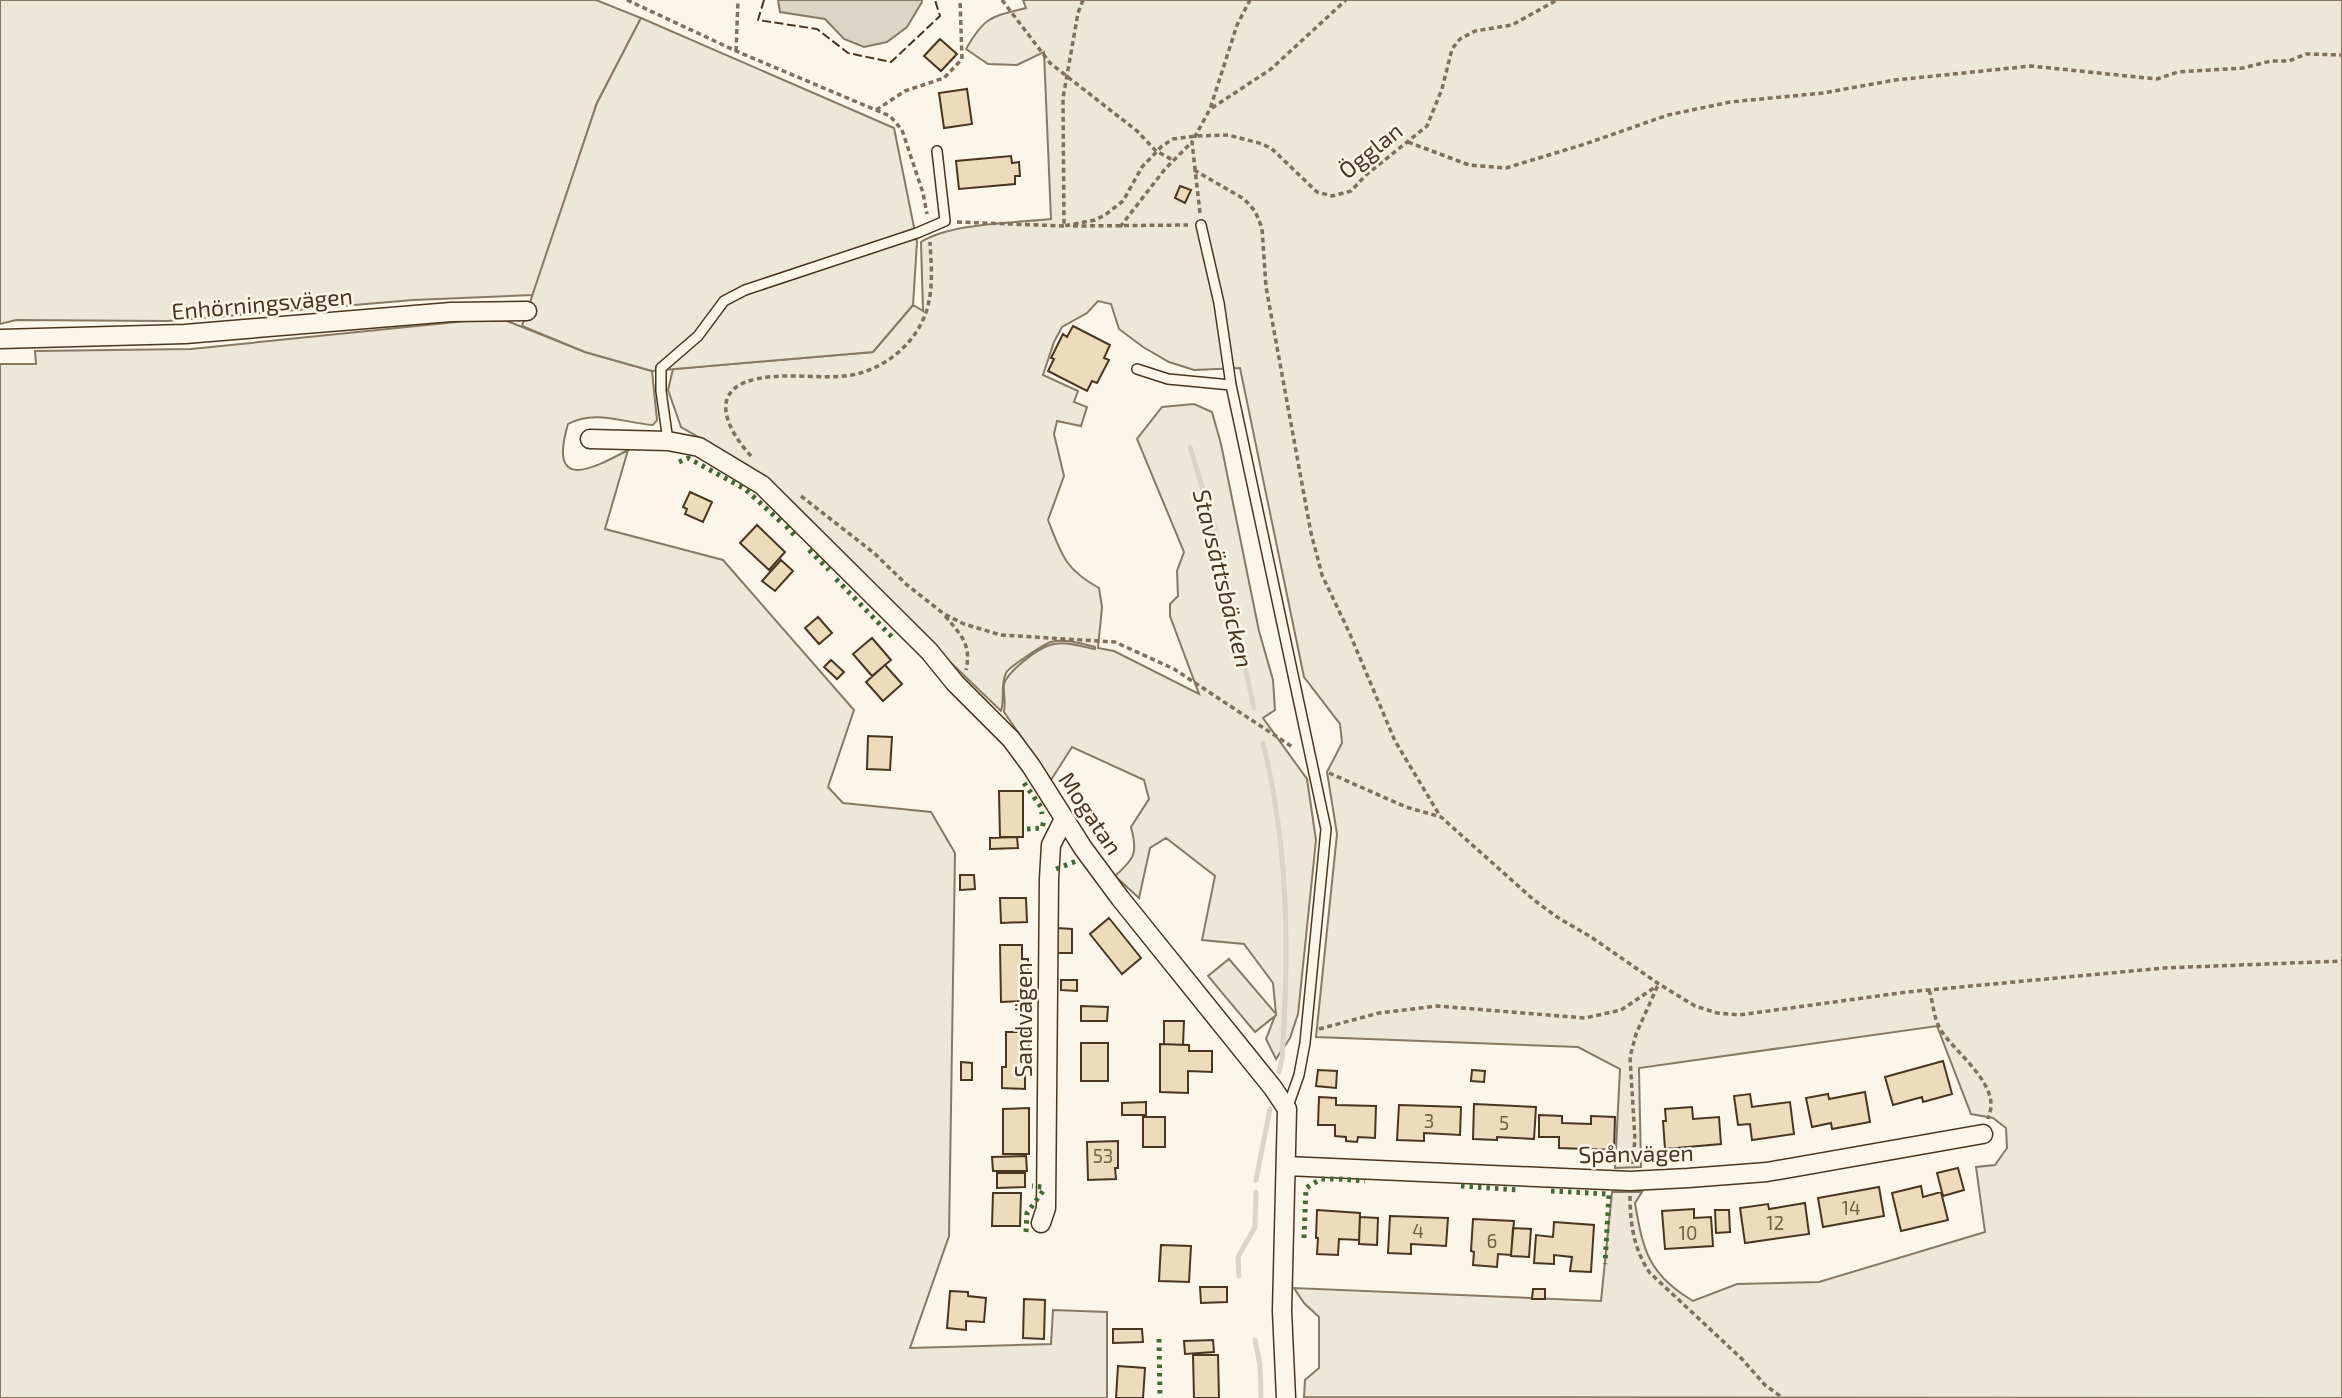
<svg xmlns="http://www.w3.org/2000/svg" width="2342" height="1398" viewBox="0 0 2342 1398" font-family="'Exo 2',sans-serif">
<rect width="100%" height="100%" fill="#fbf6e9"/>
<path fill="#ede6d9" stroke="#887966" stroke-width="2" d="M0,0H596L641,18L597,103L533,295L413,300L167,321L16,320L0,324Z
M1023,0H2342V1398L1304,1397L1305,1380L1319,1368V1317L1304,1303L1294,1288L1601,1301L1612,1192H1642L1635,1203C1643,1251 1649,1275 1693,1301L1737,1284L1819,1282L1985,1232L1976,1167L1995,1165L2007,1148L2006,1128L1993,1118L1971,1114L1937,1026L1639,1068L1641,1167L1615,1168L1620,1069L1578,1047L1316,1037L1337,834L1327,772L1342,743L1340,724L1304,677L1240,368L1194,370L1169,362L1143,347L1119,329L1111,304L1098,301L1087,313L1062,327L1054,342L1043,375L1078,391L1074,402L1087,407L1081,426L1057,421L1054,434L1064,476L1048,520C1062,556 1065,569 1099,588L1102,607L1098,648L1114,651L1199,694L1170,616V604L1178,596L1177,571L1184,552L1137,439L1162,407L1194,404L1212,412L1221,444L1259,631L1273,680L1275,710L1263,718L1307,779L1316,840L1298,1014L1290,1038L1276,1059L1266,1039L1275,1016L1255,1032L1208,976L1229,959L1276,1014L1273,983L1244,944L1202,940L1215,876L1166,838L1150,848L1139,898L1115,876C1135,858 1138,853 1131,827L1149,799L1144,780L1072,747L1051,780L1004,712C1006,702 1003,692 1004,684C1008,671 1037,649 1050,645C1063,640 1082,647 1095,649V647C1082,644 1064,638 1051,642C1044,644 1009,667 1006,673C1000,685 1005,699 1001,711L891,605L812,522L771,484L747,465L681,427L668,390L673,369L873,352L913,305L923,311L921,242C951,223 1015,223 1051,219L1044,52L1017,65L988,64L966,49C985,16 991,17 1026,8Z
M466,321H507L585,352L652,371L657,420L653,425C624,423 595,409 568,424C548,492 591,470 628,450L605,529L723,560L854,710L828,787L843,803L931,812L955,853L949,1236L910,1348L1051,1344L1053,1310L1107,1312V1398H0V364H36L35,351L191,349Z"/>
<path fill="#ede7d9" stroke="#887966" stroke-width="2" d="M641,18L894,128L917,242L913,305L873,352L652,371L585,352L522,326L597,103Z"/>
<path fill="#dcd4c6" stroke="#887966" stroke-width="2" d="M778,0H922V2L907,27L887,42L864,47L844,39L825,19L780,12Z"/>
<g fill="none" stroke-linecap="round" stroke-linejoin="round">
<path stroke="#dcd4c6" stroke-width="5" d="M1190,447L1215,529L1254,708
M1263,743C1289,847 1289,953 1282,1059L1279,1072
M1256,1180L1270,1109
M1239,1276L1238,1257L1255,1227L1256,1192
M1255,1340L1260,1365L1261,1398"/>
</g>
<path fill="#ecdcbc" stroke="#4a3520" stroke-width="2" d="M940,39L957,54L941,71L924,56Z
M967,89L972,124L944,128L939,93Z
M1011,156L1012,163L1019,162L1020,176H1015V184L959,189L956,161Z
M1180,186L1191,190L1185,203L1175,198Z
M1073,326L1110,345L1104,358L1109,360L1097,383L1092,381L1087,391L1048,371L1054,359L1051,358L1063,334L1067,337Z
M690,492L712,502L703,522L685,514L687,509L683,507Z
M757,525L785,552L769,570L740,543Z
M781,560L793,571L775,591L762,581Z
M818,617L832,633L819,644L805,628Z
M872,638L891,660L872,676L853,654Z
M831,660L844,672L837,679L824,667Z
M885,665L902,684L883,701L866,682Z
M868,736L892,737L890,770L867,769Z
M999,791H1023V837H1000Z
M1017,837L1018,848L990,849V838Z
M960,875H974L975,889L960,890Z
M1000,898H1026L1027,922L1001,923Z
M1109,918L1141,958L1122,974L1090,934Z
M1057,928L1072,929V953H1057Z
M1000,945H1022V959H1028V982H1022V1001L1001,1002Z
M1061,980H1077V991L1061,990Z
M1081,1006L1108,1007L1107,1021H1081Z
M1164,1021H1184L1183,1045L1164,1044Z
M1006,1032H1029V1070H1025V1089L1002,1088V1067H1006Z
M1081,1043H1108V1081H1081Z
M1160,1044L1189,1045V1051H1212V1072L1188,1071V1093L1160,1092Z
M1943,1061L1952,1094L1923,1102L1922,1097L1893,1105L1885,1077Z
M961,1062L972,1063V1080H961Z
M1318,1070L1337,1071L1336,1088L1316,1086Z
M1472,1070L1485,1071L1484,1082L1471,1081Z
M1865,1092L1870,1122L1832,1129L1831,1123L1812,1127L1806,1098L1828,1094L1829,1099Z
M1750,1094L1752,1107L1790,1102L1794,1134L1752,1140L1750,1124L1738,1125L1734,1096Z
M1319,1097L1336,1098V1105L1376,1106L1375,1138L1358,1137L1357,1142L1346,1141V1137L1335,1136V1125H1318Z
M1146,1102V1115H1122V1103Z
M1474,1104L1536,1107L1534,1139L1497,1137V1140L1473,1139Z
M1399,1105L1461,1107L1460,1135L1424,1133V1141L1397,1140Z
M1692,1107L1693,1119L1719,1117L1721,1144L1665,1149L1663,1121H1666L1665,1109Z
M1029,1108V1154H1003V1109Z
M1539,1115L1562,1116V1123L1591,1124V1116L1615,1117L1614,1150L1559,1148V1137H1539Z
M1143,1117H1165V1147H1143Z
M1118,1141V1168H1115L1116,1179L1088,1180L1087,1142Z
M1026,1156L1027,1171H993L992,1157Z
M1958,1168L1964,1190L1943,1196L1937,1173Z
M997,1173H1025V1187L997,1188Z
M1921,1186L1923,1197L1941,1192L1948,1220L1901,1231L1892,1193Z
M1879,1187L1884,1216L1823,1227L1818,1198Z
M993,1193H1021L1020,1226H992Z
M1805,1203L1809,1234L1745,1243L1740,1208L1768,1204L1769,1209Z
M1694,1209V1218L1711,1217L1713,1246L1665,1249L1662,1211Z
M1317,1210L1360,1213L1359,1240L1339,1239L1338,1255L1317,1254L1318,1238H1316Z
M1715,1210H1729L1730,1232L1716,1233Z
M1390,1216L1448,1218L1446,1246L1411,1244V1254L1388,1253Z
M1360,1217L1378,1218L1377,1245L1359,1244Z
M1473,1219L1514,1221L1511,1255L1498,1254L1497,1267L1473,1265L1474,1252L1471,1251Z
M1554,1222L1594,1225L1591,1272L1570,1271L1572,1257L1554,1255V1264L1534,1263L1536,1235L1553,1237Z
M1513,1228L1531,1229L1529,1257L1511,1256Z
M1161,1245L1191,1246L1189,1282L1159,1281Z
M1200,1287H1227V1302L1201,1303Z
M1533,1289H1545V1299H1532Z
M950,1291L968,1292V1296L986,1298L984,1322L966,1321V1330L947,1328Z
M1024,1299L1045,1300L1044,1339L1023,1338Z
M1113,1329H1142L1143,1342L1113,1343Z
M1213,1340L1214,1352L1185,1354L1184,1341Z
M1193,1355H1218L1219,1398H1194Z
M1118,1366L1145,1368L1143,1398H1116Z"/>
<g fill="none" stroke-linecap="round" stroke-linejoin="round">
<g stroke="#4a3520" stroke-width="12">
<path id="lane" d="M1201,225L1219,303L1231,385L1326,829L1305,1043L1299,1075L1287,1109
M1137,369L1168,379L1231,385
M668,441L661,391V368L698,336L724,301L745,290L917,233L945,221L937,151"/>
</g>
<g stroke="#4a3520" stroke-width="21">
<path id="street" d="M0,339L185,334L451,312L527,311
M590,439L668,441L699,447L762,485L929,651L955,683L1011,739L1031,766L1083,848L1120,898L1273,1088L1287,1109L1282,1311L1286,1398
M1286,1166L1630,1181L1688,1178L1767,1172L1983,1134
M1041,1223L1046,1208L1049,879L1051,845L1064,819"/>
</g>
<path stroke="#7f6f5c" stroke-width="3.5" stroke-dasharray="5 3.5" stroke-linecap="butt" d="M627,0L736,51L890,116L902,130L923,193L927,214
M1002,0L1050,63L1137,131L1156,151L1173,160
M1083,0L1078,13L1063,98L1064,226L1095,220L1105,215L1123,201L1142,167L1162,146L1173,139L1196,136L1228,135L1259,143L1271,148L1317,192L1332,196L1351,191L1366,175L1427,126L1442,89L1452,49L1460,39L1475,31L1512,25L1557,0
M736,51L738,0
M1212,108L1271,69L1346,0
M876,110L905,91L944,78L962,59L960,0
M1408,142L1469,165L1506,168L1585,144L1668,115L1730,102L1823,93L1895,80L2031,66L2157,79L2178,72L2243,68L2271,61H2289L2306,54L2342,55
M1194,170L1244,199L1255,211L1262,228L1266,287L1311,533L1322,575L1349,632L1395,741L1440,816
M1200,213L1192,142L1210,109L1237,25L1250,0
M957,222L1065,226
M1073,226L1188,225
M1120,227L1165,169L1192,142
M751,456C728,431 706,390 756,379C787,372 821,380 852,375C889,368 922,338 929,301C933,282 931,261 930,242
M801,496L874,553L907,585L944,614L964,624L1001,635L1115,642L1174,669L1294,748
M945,616C960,634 972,644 966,670
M1329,773L1406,807L1441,817L1534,900L1557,917L1591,937L1659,984L1695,1006L1717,1013L1739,1015L1907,992L2164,968L2342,961
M1929,990C1934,1004 1933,1019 1942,1032C1956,1052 1989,1077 1991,1103C1992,1108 1989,1114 1988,1119
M1319,1029L1379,1013L1437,1006L1585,1018L1621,1010L1657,986
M1632,1164L1635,1140L1630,1057L1636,1034L1658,985
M1630,1196C1630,1224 1634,1250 1650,1273L1742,1359L1765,1385L1783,1398"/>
<use href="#lane" stroke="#fbf6e9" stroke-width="9"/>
<use href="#street" stroke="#fbf6e9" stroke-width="18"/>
<path stroke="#436837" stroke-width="5" stroke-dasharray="3.5 5" stroke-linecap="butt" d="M679,462L688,458L745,489L782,523
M786,526L795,536
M809,550L829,570
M836,579L894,639
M1024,783L1041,807L1042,814
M1027,829L1042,828L1044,820
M1056,869L1079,860
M1339,1179L1365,1181
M1461,1186L1518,1190
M1551,1191L1609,1194L1605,1264
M1026,1232L1027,1213L1043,1191L1042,1187L1032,1186
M1304,1238L1306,1188L1321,1179H1334
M1159,1339L1160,1398"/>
<path stroke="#4a3520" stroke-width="2" stroke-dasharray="9 3.5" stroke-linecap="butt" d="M764,0L758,20L817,29L848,53L891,62L940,16L935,0"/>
</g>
<g text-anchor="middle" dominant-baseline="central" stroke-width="5" stroke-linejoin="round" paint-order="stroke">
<g font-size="19" fill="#725f47">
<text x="1429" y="1120">3</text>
<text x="1504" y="1122">5</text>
<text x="1103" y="1155">53</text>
<text x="1851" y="1207">14</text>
<text x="1775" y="1222">12</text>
<text x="1418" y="1230">4</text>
<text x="1688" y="1232">10</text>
<text x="1492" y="1240">6</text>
</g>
<g font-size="23" fill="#4a3520" stroke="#fbf6e9">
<text transform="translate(1370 150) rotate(-39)">Ögglan</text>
<text transform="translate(262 303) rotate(-5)">Enhörningsvägen</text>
<text transform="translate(1091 813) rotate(56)">Mogatan</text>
<text transform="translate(1023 1020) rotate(-90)">Sandvägen</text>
<text transform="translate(1636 1153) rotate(-1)">Spånvägen</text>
</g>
<g font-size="24" font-style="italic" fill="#4a3520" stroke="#fbf6e9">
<text transform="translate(1224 578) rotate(76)">Stavsättsbäcken</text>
</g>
</g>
</svg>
